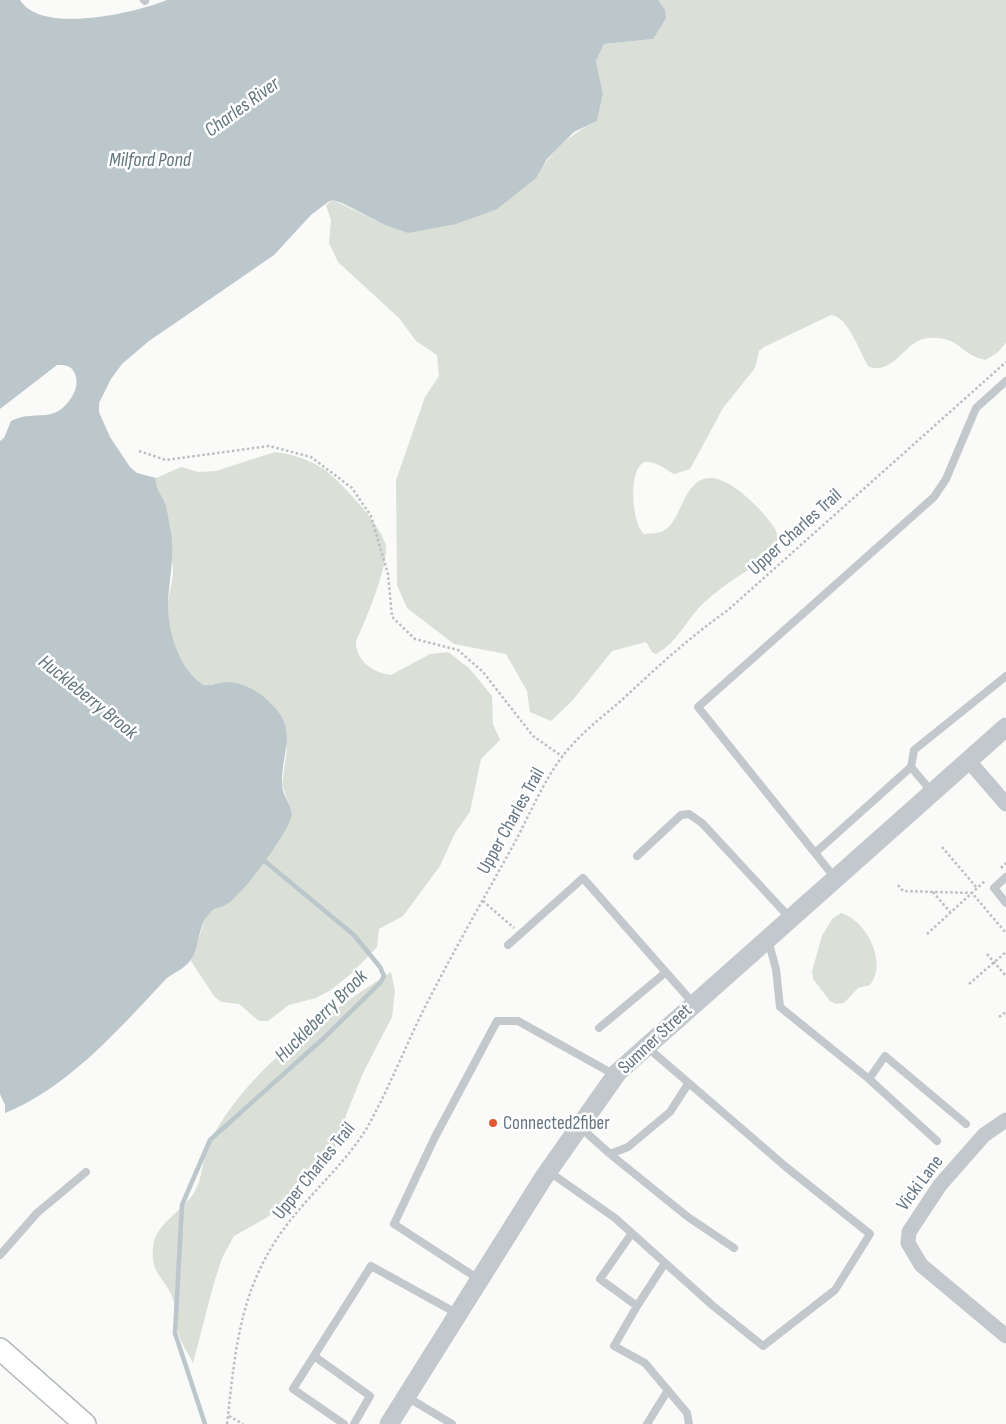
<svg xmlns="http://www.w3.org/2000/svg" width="1006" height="1424" viewBox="0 0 1006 1424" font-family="'Sofia Sans Condensed',sans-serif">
<rect width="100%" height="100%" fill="#fafaf8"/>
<path fill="#dadfd7" d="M658,0H1006V343L997,353L985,360C960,355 961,336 928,338C904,340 897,374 869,367C859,352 849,317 831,315L764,347L759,351L755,368L723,408L690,469L674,474C666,470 655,460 645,462C628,467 631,523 644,534C650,533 657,534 663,531C683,521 683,476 712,478C732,479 765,512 775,529C779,537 777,547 774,555C769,565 760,563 752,568C737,576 721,588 708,599C689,614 679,642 656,654L652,652L646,642L612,651L572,701L551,721L530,712L527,691L506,654L454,644L407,608L397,585L396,480L425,397L439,376L437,355L416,341L399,318L338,262L329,243L331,220L326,205L333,200L383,224L535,178C552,151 568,135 597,121L603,94L596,61L604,44L653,39Z
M275,452C292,454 311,460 325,470C340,481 384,528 386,547C387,569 366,620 356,641C355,660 373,673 391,675L430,654L448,652L469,668L492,696L493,724L500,740L481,759L470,812L455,833L440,866L403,916L379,929L377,947L352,973L331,990L316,998L289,1005L268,1021H259L239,1004L221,1002L214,996L191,961L205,919L210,912L227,904L240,892L273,849L291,819V810L282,785L287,748L220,683L203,686C180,669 166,632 168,604C169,593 173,581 173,570C171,546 160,509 155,484L156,478L181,467L198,472L216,471Z
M841,913C866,920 888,962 870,985L858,988L844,1003L836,1004L830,1001L813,979L812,971L822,936L832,919Z
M391,972L395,991L392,1017L363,1073L346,1115L340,1140L319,1169L288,1202L266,1218L234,1236L222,1258L214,1283L193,1363C188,1353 181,1343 178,1332C175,1321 176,1309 173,1299C166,1278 150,1275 153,1247C155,1223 184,1211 195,1191C204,1175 202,1156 210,1141C248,1069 324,1015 391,972Z"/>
<path fill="#bbc7cb" d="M0,0H20C41,35 135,13 167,0H658L665,10L666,18L653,39L604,44L596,61L603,94L597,121L574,132L547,159L536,178L497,209L456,224L408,233L383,224L342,203L333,200L328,202L311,215L274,255L149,341L122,364L111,379L99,403V412L110,437L130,467L137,473L156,478C154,488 163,496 166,506C168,514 169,524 171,532C175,559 168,583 168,608C169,636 180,669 203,685C212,686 220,682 229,682C244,684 255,689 266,699C301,729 281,748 282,785C282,797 296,808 290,821C282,840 244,893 227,904C221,908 214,908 210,913C197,925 200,949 190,961C184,969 173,973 166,979C120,1028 68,1088 5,1113V1105L0,1094V441L4,438L11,421C36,408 54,427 73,395C77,388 78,379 74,372C71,365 64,365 57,365L0,409Z"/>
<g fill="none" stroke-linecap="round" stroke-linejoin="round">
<path stroke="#bbc7cb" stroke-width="4.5" d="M205,1424L175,1333L182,1205L210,1140L325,1037L380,983L384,976L380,967L354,935L261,858"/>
<g stroke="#b3babf" stroke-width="24">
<path id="secondary" d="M0,1349L85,1424"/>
</g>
<path stroke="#bbbfc2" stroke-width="2.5" stroke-dasharray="2.5 2.5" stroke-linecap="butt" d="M139,451L166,460L269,446L311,457L352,488L371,516L388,574L392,617L415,639L458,650L483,672L533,736L563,757
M942,847L977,888
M1001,868L1006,863
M898,885L903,891L972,893L1006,933
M933,892L950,912
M483,901L514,928
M927,934L985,881
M987,954L1006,976
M969,984L1006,952
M999,1017L1006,1012
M229,1416L243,1424
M227,1424C236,1344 240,1282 293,1217C317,1187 348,1160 368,1126C388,1090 403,1052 421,1015C450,957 483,900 515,842C531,812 548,770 572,745C587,728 606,714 623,699C657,667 690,637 728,610L1006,362"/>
<path stroke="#c3c8cc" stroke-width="8" d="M144,0L145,1
M911,767L914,750L1006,676
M815,853L911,767L932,792
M637,856L681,815L689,814L702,823L790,918
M1006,877L994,888L1006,903
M835,878L698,707L934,497L946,479L976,408L1006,381
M768,940L776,969L780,1007L869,1079L885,1056L966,1124
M508,945L583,878L693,1003
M599,1028L666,972
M869,1079L937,1141
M579,1126L610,1154L628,1147L670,1112L688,1084
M610,1154L688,1217L734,1248
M548,1171L615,1218L712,1305L763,1346L835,1290L870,1234L786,1167L647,1047
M632,1233L600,1279L637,1306L614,1346L645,1363L687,1413L689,1424
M0,1255L37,1213L86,1172
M480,1280L394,1224L435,1137L497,1021H518L615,1075
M637,1306L665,1263
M314,1356L370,1396L354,1424
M407,1397L452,1424
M344,1424L293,1389L371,1266L458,1314
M647,1424L668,1390"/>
<path stroke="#c3c8cc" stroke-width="15" d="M968,760L1006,804
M1006,1120L984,1135L940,1185L909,1232L908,1243L921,1265L1006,1336"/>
<path stroke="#c3c8cc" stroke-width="19" d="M389,1424L544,1177L618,1072L1006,727"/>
<use href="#secondary" stroke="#fff" stroke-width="21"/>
</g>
<circle fill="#e4572e" stroke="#fff" stroke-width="2" cx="493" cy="1123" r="5"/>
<g text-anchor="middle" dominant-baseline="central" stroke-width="5" stroke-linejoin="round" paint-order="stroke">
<g font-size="19" fill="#657683" stroke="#fff">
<text transform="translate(795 532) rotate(-42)">Upper Charles Trail</text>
<text transform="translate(511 821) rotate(-61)">Upper Charles Trail</text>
<text transform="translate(655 1039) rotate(-43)">Sumner Street</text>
<text transform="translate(314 1171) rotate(-51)">Upper Charles Trail</text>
<text transform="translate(920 1183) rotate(-53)">Vicki Lane</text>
</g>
<g font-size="19" fill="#657683" stroke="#fff" text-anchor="start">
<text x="503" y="1123">Connected2fiber</text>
</g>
<g font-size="20" font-style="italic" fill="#60757c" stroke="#fff">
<text transform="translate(242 107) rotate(-36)">Charles River</text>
<text x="150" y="160">Milford Pond</text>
<text transform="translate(88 697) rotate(39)">Huckleberry Brook</text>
<text transform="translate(321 1016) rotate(-45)">Huckleberry Brook</text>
</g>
</g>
</svg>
